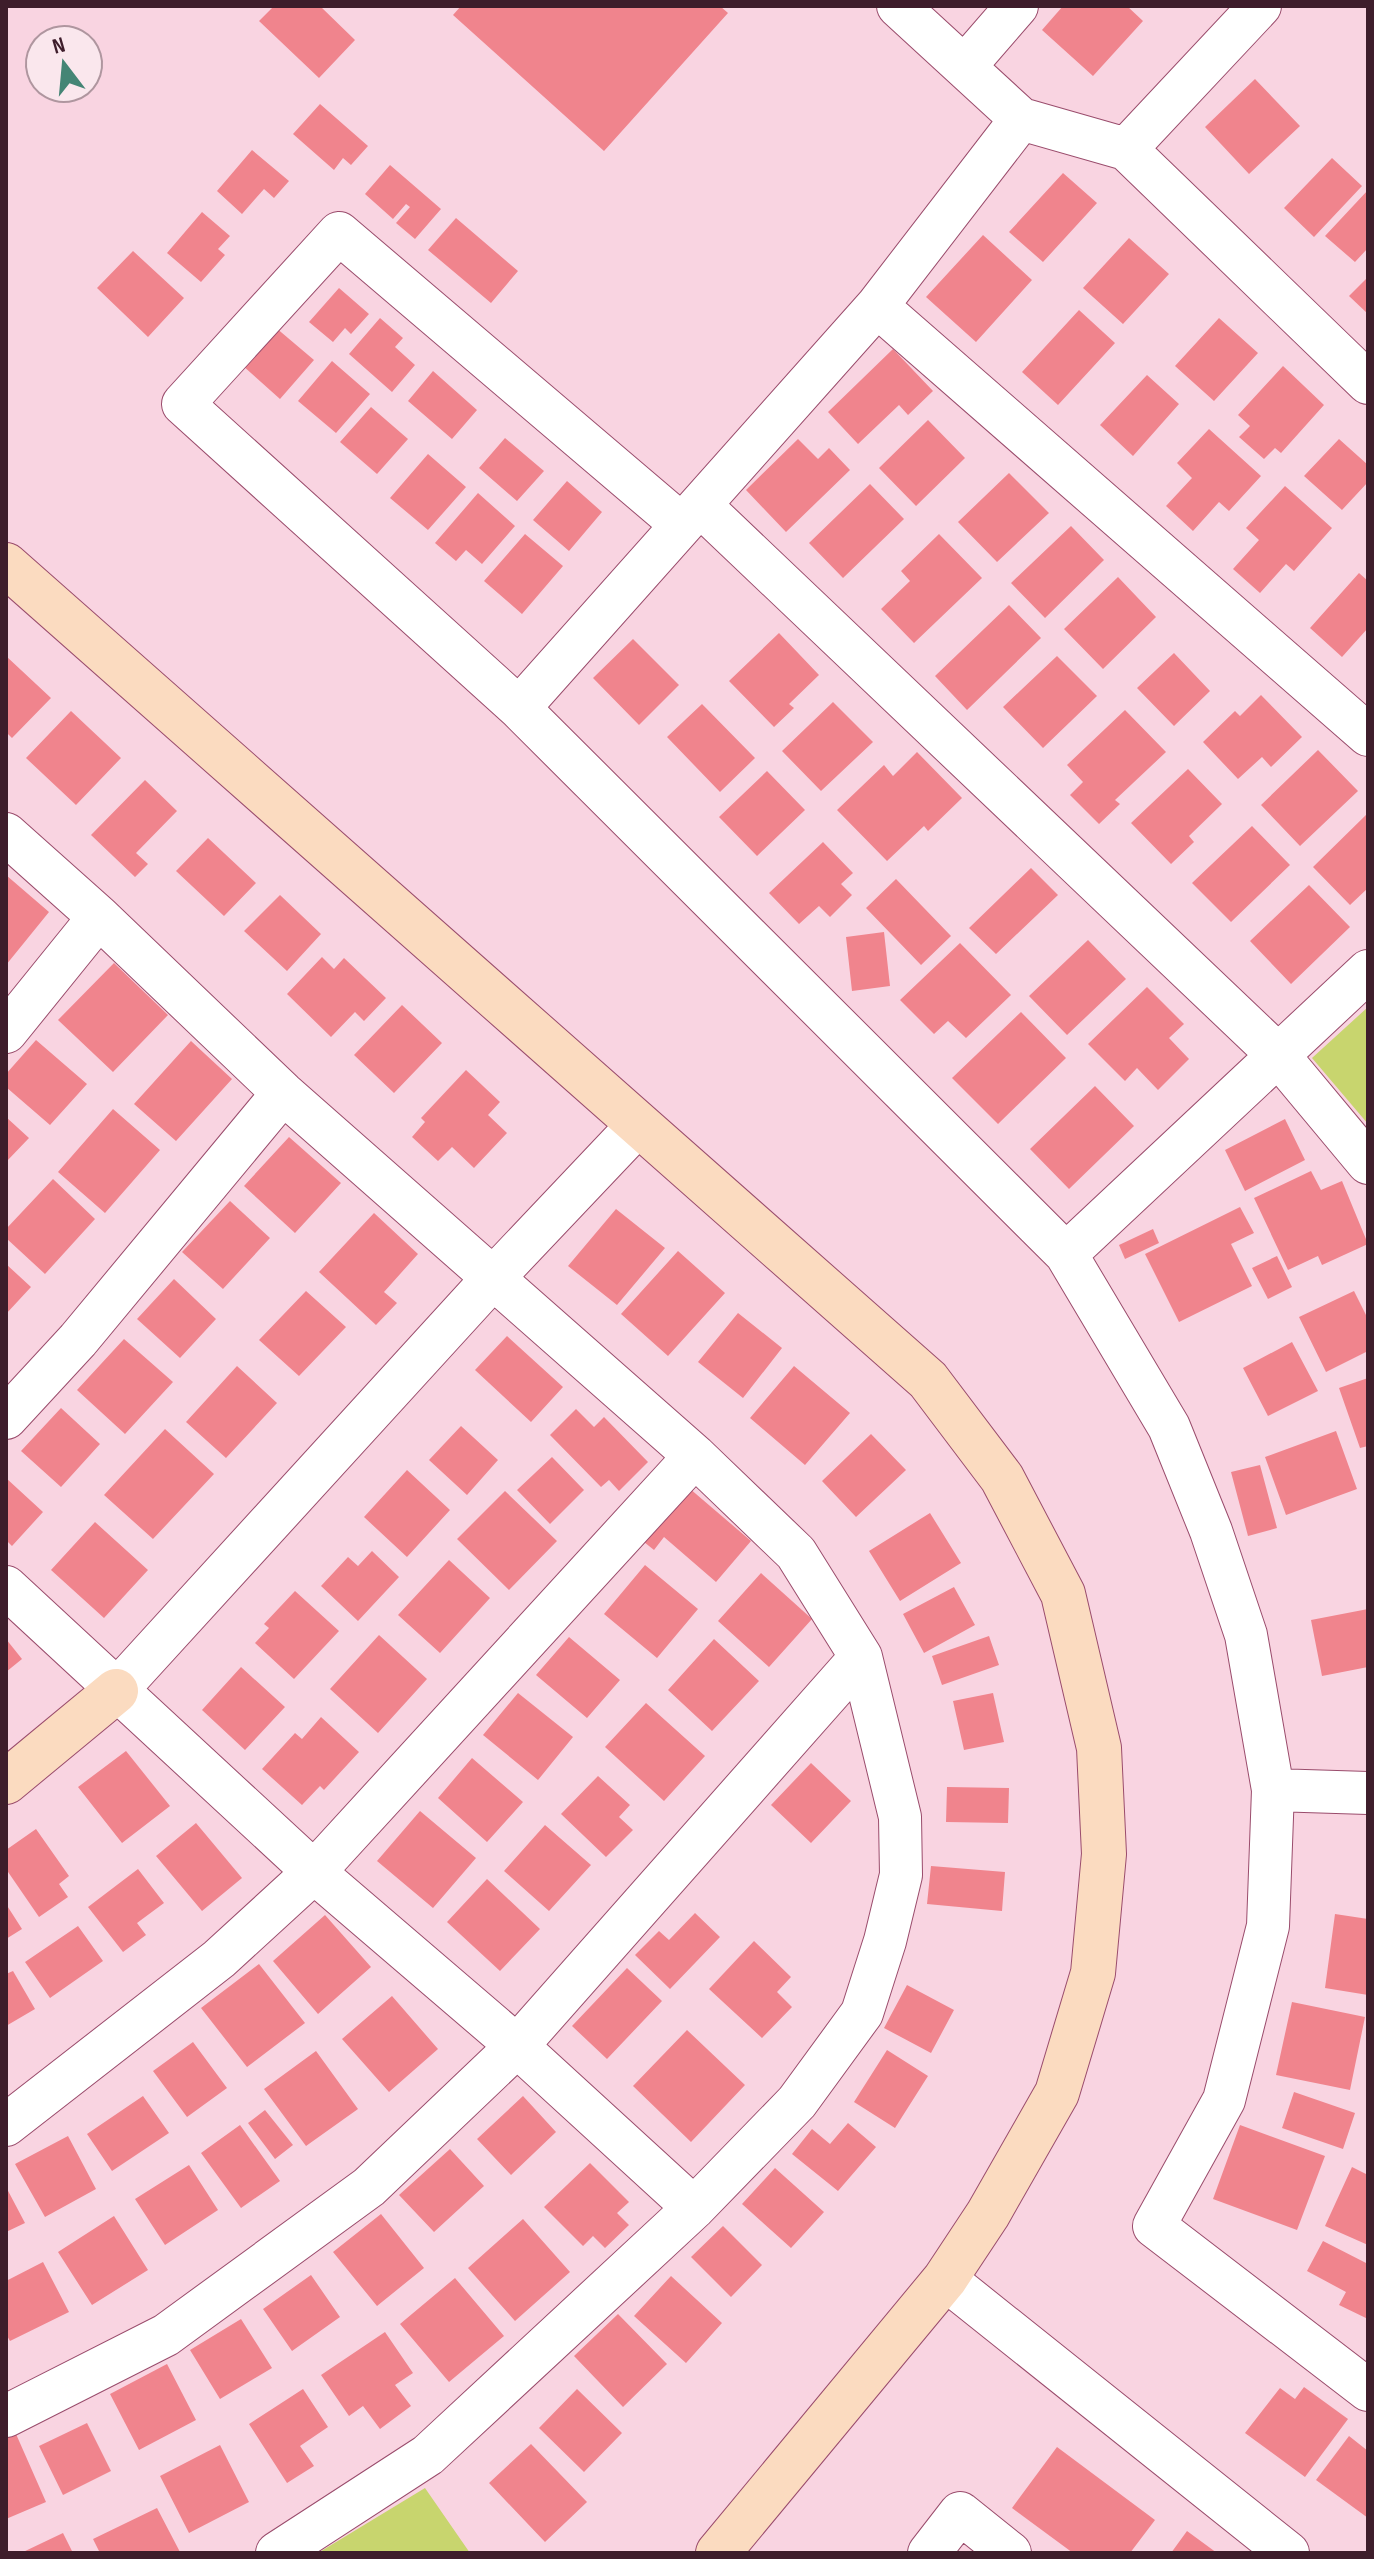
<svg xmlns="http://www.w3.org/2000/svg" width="1374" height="2559" viewBox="0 0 1374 2559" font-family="'Sofia Sans Condensed',sans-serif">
<rect width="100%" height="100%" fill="#f9d4e1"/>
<path fill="#c8d56e" d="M1368,1007V1124L1312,1058Z
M425,2488L470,2553H318Z"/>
<path fill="#f0848d" d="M274,6H320L355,40L319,78L259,21Z
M461,6H720L728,13L604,151L453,15Z
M1063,6H1127L1143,21L1093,76L1042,30Z
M1255,79L1300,126L1249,174L1205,127Z
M320,104L368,146L351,165L343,158L334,170L293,134Z
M252,150L289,181L274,198L264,189L242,214L217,191Z
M1332,158L1362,186L1314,237L1284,208Z
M390,165L441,209L415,239L396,223L410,207L406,204L393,219L365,194Z
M1063,173L1097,203L1043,262L1009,232Z
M1368,190V248L1355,262L1325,236Z
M202,212L230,236L218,249L225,255L201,282L167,253Z
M456,218L518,271L491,303L428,250Z
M983,235L1032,280L976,342L926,297Z
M1129,238L1169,274L1123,324L1083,288Z
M133,251L184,298L148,337L97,288Z
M1368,277V314L1349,296Z
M339,288L369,314L351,334L345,328L333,342L309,322Z
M1079,310L1115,343L1058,405L1022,372Z
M380,318L403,338L395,347L415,365L392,392L349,354Z
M1219,318L1258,353L1214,401L1175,366Z
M275,327L314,360L280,399L242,365Z
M893,349L933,391L908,415L899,405L858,444L828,412Z
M332,361L370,394L336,433L298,401Z
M1283,366L1324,405L1281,453L1275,448L1264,459L1239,437L1250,426L1238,415Z
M433,371L477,410L452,439L408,401Z
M1147,375L1179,404L1133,456L1100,425Z
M371,407L408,439L377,474L340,442Z
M928,420L965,458L916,506L879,468Z
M1209,429L1261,476L1229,511L1219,502L1193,531L1166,506L1192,478L1177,463Z
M505,438L544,471L517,501L479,468Z
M798,439L818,459L829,448L850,470L786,532L746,490Z
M1339,439L1368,465V482L1342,510L1304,476Z
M428,454L466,487L428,530L390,498Z
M1009,473L1049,513L997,562L958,522Z
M567,481L602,512L569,551L533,520Z
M870,484L904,519L843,578L809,543Z
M1285,486L1332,528L1294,571L1286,564L1260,593L1233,569L1259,540L1246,528Z
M478,493L515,526L482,564L466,550L456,561L435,543Z
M1071,526L1104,560L1045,618L1011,583Z
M525,534L563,566L522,614L484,581Z
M939,534L982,578L914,643L881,609L910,581L901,571Z
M1359,573L1368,581V628L1342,657L1310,628Z
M1118,577L1156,617L1103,669L1064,629Z
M1009,605L1041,638L967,710L935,676Z
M779,633L819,675L789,704L794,708L774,727L729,681Z
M633,639L679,685L639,725L593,678Z
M1174,653L1210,691L1174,726L1137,688Z
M6,656L51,698L12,738L6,732Z
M1057,656L1097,696L1043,748L1003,707Z
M1261,695L1302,737L1271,767L1262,757L1238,779L1203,742L1235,711L1240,716Z
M833,702L873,742L821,791L782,751Z
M702,704L755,758L720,792L667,737Z
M1125,710L1166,752L1115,800L1120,804L1099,824L1070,795L1083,782L1067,765Z
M71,711L121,758L76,805L26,758Z
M1318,750L1358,791L1300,846L1261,805Z
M917,752L962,798L928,831L924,826L887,861L837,810L884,765L893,776Z
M1188,769L1222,804L1189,836L1194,842L1171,864L1131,823Z
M767,771L805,810L757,856L719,817Z
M145,780L177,811L136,853L148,864L135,877L91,835Z
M1368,813V888L1350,905L1313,867Z
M1252,826L1290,865L1231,922L1192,883Z
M208,838L256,883L224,916L176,871Z
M823,842L853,873L841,884L852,895L830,917L819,906L799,924L769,893Z
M1031,868L1058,895L996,954L969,928Z
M6,875L49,912L6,965Z
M896,879L951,936L921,965L866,908Z
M1309,885L1350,927L1291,984L1250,941Z
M280,895L321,934L287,971L244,931Z
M884,932L890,986L852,991L846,937Z
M1088,940L1126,979L1067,1035L1029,996Z
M960,943L1011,995L966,1038L948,1021L934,1034L900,1000Z
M322,957L334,969L344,958L386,998L364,1021L355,1012L331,1037L287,994Z
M114,963L168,1015L113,1072L58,1020Z
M1147,987L1184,1024L1169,1038L1189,1059L1158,1090L1137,1068L1125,1081L1088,1044Z
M402,1005L442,1043L394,1093L354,1055Z
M1021,1012L1066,1058L998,1124L952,1078Z
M36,1040L87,1084L50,1125L6,1087V1074Z
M191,1041L232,1079L176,1141L134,1104Z
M466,1070L500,1102L488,1115L507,1133L474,1168L452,1147L438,1161L412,1137L425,1122L421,1118Z
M1095,1086L1134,1126L1069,1189L1030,1149Z
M113,1109L160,1150L105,1213L58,1172Z
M6,1117L29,1138L6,1162Z
M1285,1119L1305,1160L1245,1191L1225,1150Z
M289,1137L341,1183L295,1233L244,1186Z
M1311,1171L1321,1190L1342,1181L1368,1244L1322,1265L1318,1256L1288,1270L1254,1198Z
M53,1179L95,1219L45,1274L6,1238V1229Z
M230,1201L270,1238L223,1289L182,1252Z
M1240,1207L1254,1233L1231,1244L1252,1286L1179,1322L1145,1254Z
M616,1209L665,1248L617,1305L568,1266Z
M374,1213L418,1254L384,1292L397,1303L376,1325L319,1272Z
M1153,1229L1159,1243L1125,1259L1119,1245Z
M678,1251L725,1293L668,1356L621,1314Z
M1277,1256L1292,1287L1268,1299L1252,1268Z
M6,1264L31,1287L6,1314Z
M174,1279L216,1319L180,1358L137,1319Z
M306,1291L346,1327L299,1376L259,1340Z
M1354,1291L1368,1319V1351L1326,1372L1299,1317Z
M738,1313L782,1348L743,1398L698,1362Z
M507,1336L563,1387L531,1422L475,1370Z
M124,1339L173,1382L125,1434L77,1390Z
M1292,1342L1318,1391L1268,1416L1243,1368Z
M237,1366L277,1403L226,1458L186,1422Z
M794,1366L850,1413L805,1465L750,1418Z
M1368,1378V1446L1360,1448L1339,1388Z
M61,1408L100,1444L61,1487L21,1451Z
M576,1409L594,1427L604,1417L648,1462L619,1491L609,1480L601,1487L550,1435Z
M461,1426L498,1460L467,1495L429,1460Z
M165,1429L214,1474L153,1539L104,1495Z
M1336,1431L1357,1489L1286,1515L1265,1457Z
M871,1434L906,1470L856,1517L822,1481Z
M552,1457L584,1490L550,1524L517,1490Z
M1260,1465L1277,1528L1248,1536L1231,1472Z
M407,1470L450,1510L407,1557L364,1517Z
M6,1478L43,1512L12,1546L6,1540Z
M689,1488L751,1541L716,1582L664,1537L654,1550L644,1542Z
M505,1491L557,1541L509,1590L457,1539Z
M930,1513L961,1563L900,1601L869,1551Z
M95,1522L148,1570L104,1618L51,1570Z
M372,1551L399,1577L358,1621L321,1586L348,1557L358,1566Z
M449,1560L490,1598L440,1653L398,1615Z
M645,1565L698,1609L657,1658L604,1614Z
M761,1573L812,1619L769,1667L718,1621Z
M954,1587L975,1625L924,1653L903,1614Z
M295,1591L339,1631L294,1679L255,1643L269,1628L264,1624Z
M1368,1609V1667L1322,1676L1311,1620Z
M379,1635L427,1679L378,1733L330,1689Z
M989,1636L999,1665L942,1685L932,1656Z
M569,1637L620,1680L587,1718L536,1675Z
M6,1639L22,1659L6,1672Z
M714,1639L759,1681L712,1731L668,1690Z
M241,1667L285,1707L245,1750L202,1710Z
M518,1693L573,1737L538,1780L483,1735Z
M993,1693L1004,1742L964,1750L953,1701Z
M646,1703L705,1756L664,1801L605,1747Z
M321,1717L359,1752L324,1790L320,1786L302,1805L262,1769L295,1733L302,1739Z
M126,1751L170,1806L122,1843L78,1787Z
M472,1758L523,1802L487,1842L438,1798Z
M811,1763L851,1801L811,1843L771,1805Z
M598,1776L630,1805L619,1817L633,1830L606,1857L561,1814Z
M947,1787L1009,1788L1008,1823L946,1822Z
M420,1811L476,1858L433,1908L377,1861Z
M196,1823L242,1878L202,1911L156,1856Z
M545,1825L591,1865L549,1911L504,1871Z
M36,1829L69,1876L59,1884L68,1897L39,1917L6,1869V1850Z
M931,1866L1005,1872L1002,1911L927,1904Z
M138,1869L164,1903L137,1923L146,1935L123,1952L88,1907Z
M487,1879L540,1929L500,1971L447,1922Z
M6,1904L22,1929L6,1939Z
M695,1913L720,1937L670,1989L635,1955L659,1931L669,1940Z
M1335,1914L1368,1919V1995L1325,1988Z
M325,1915L371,1967L318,2014L273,1961Z
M78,1926L103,1961L50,1998L25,1962Z
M754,1941L791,1977L777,1992L792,2007L762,2038L709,1989Z
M259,1964L305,2023L247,2067L201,2008Z
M627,1968L662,2001L607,2059L572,2026Z
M13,1971L35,2009L6,2026V1974Z
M907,1985L954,2010L931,2053L884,2028Z
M392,1996L438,2049L389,2092L342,2039Z
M1292,2002L1365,2017L1350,2090L1276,2075Z
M687,2030L745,2085L691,2142L633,2086Z
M193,2042L227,2088L187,2117L153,2071Z
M887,2050L928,2076L895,2128L854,2102Z
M316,2051L358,2109L306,2146L264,2089Z
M1294,2092L1355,2113L1343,2149L1282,2128Z
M143,2096L169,2133L112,2171L87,2134Z
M523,2096L556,2132L511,2175L477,2139Z
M265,2110L293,2145L275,2159L248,2123Z
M848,2123L876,2147L838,2191L792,2154L812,2129L830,2144Z
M240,2125L280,2181L241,2208L201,2153Z
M1240,2125L1325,2156L1297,2230L1213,2199Z
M68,2136L96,2189L45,2217L15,2164Z
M450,2149L484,2186L434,2232L399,2195Z
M590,2163L629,2202L617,2213L629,2225L605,2248L593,2236L583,2246L544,2207Z
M189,2165L218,2210L165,2245L135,2199Z
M1352,2167L1368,2175V2245L1325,2226Z
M775,2168L824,2212L791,2248L742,2204Z
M6,2187L25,2223L6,2232Z
M381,2214L424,2268L377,2306L333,2252Z
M114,2216L148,2270L92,2305L58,2252Z
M523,2219L570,2272L515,2321L468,2268Z
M723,2226L762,2265L731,2297L691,2257Z
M1323,2241L1368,2264V2319L1339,2305L1346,2292L1307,2271Z
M43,2262L69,2312L10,2341L6,2334V2281Z
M311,2275L340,2317L292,2351L263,2309Z
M671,2276L722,2323L686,2363L634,2316Z
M455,2278L504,2336L449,2382L400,2324Z
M618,2314L667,2364L623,2407L574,2356Z
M241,2319L272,2368L220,2399L190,2350Z
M385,2332L413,2373L395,2385L411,2406L380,2429L363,2406L349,2416L321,2375Z
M167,2364L196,2420L139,2450L110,2394Z
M1304,2387L1348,2419L1305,2477L1245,2433L1280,2388L1295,2399Z
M303,2389L328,2427L300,2446L314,2466L287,2483L249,2424Z
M577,2389L622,2433L584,2472L539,2428Z
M87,2423L111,2471L63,2495L39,2446Z
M16,2434L46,2502L6,2519V2438Z
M1349,2436L1368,2451V2518L1316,2480Z
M531,2444L587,2502L545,2542L489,2483Z
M220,2445L249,2502L189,2533L160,2476Z
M1057,2447L1155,2520L1130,2553H1073L1012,2508Z
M157,2508L180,2552L100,2553L93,2539Z
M1187,2531L1217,2553H1171Z
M63,2533L73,2553H21Z"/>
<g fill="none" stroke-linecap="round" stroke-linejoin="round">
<g stroke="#9a4c6c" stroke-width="44">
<path id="street" d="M898,6L1021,119L1126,149L1368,383
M965,66L1017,6
M1021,119L877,306L519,708L1066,1254L1169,1427L1211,1531L1246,1635L1273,1790L1268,1926L1224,2100L1154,2226L1368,2390
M1126,149L1260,6
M877,306L1368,735
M700,505L1278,1055L1368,1163
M519,708L183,404L339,233L682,525
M6,834L99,917L283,1093L695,1456L796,1553L861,1657L900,1817L901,1875L885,1941L862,2013L797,2102L694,2208L428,2455L277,2553
M6,1032L99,917
M1066,1254L1368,971
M6,1418L78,1340L283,1093
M6,1587L314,1872L517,2046L694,2208
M116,1691L494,1277L638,1125
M1273,1790L1368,1793
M6,2125L219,1959L314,1872L695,1456
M945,2279L1288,2553
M6,2416L166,2335L369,2187L517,2046L861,1657
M929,2553L960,2513L1010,2553"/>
</g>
<g stroke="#9a4c6c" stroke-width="46">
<path id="secondary" d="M6,565L928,1380L1002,1478L1063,1594L1099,1748L1104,1854L1093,1973L1057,2093L988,2214L945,2279L718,2553
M6,1782L116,1691"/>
</g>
<use href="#street" stroke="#fff" stroke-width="42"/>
<use href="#secondary" stroke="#fbdbc0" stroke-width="44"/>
</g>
<rect width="1374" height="2559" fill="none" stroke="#3e1d2b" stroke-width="16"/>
<g transform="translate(64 64) rotate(344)"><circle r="38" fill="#fae7ed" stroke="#af969f" stroke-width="2"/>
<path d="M0-6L14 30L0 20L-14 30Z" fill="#448575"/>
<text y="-12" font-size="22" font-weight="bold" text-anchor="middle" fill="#3e1d2b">N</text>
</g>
</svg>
